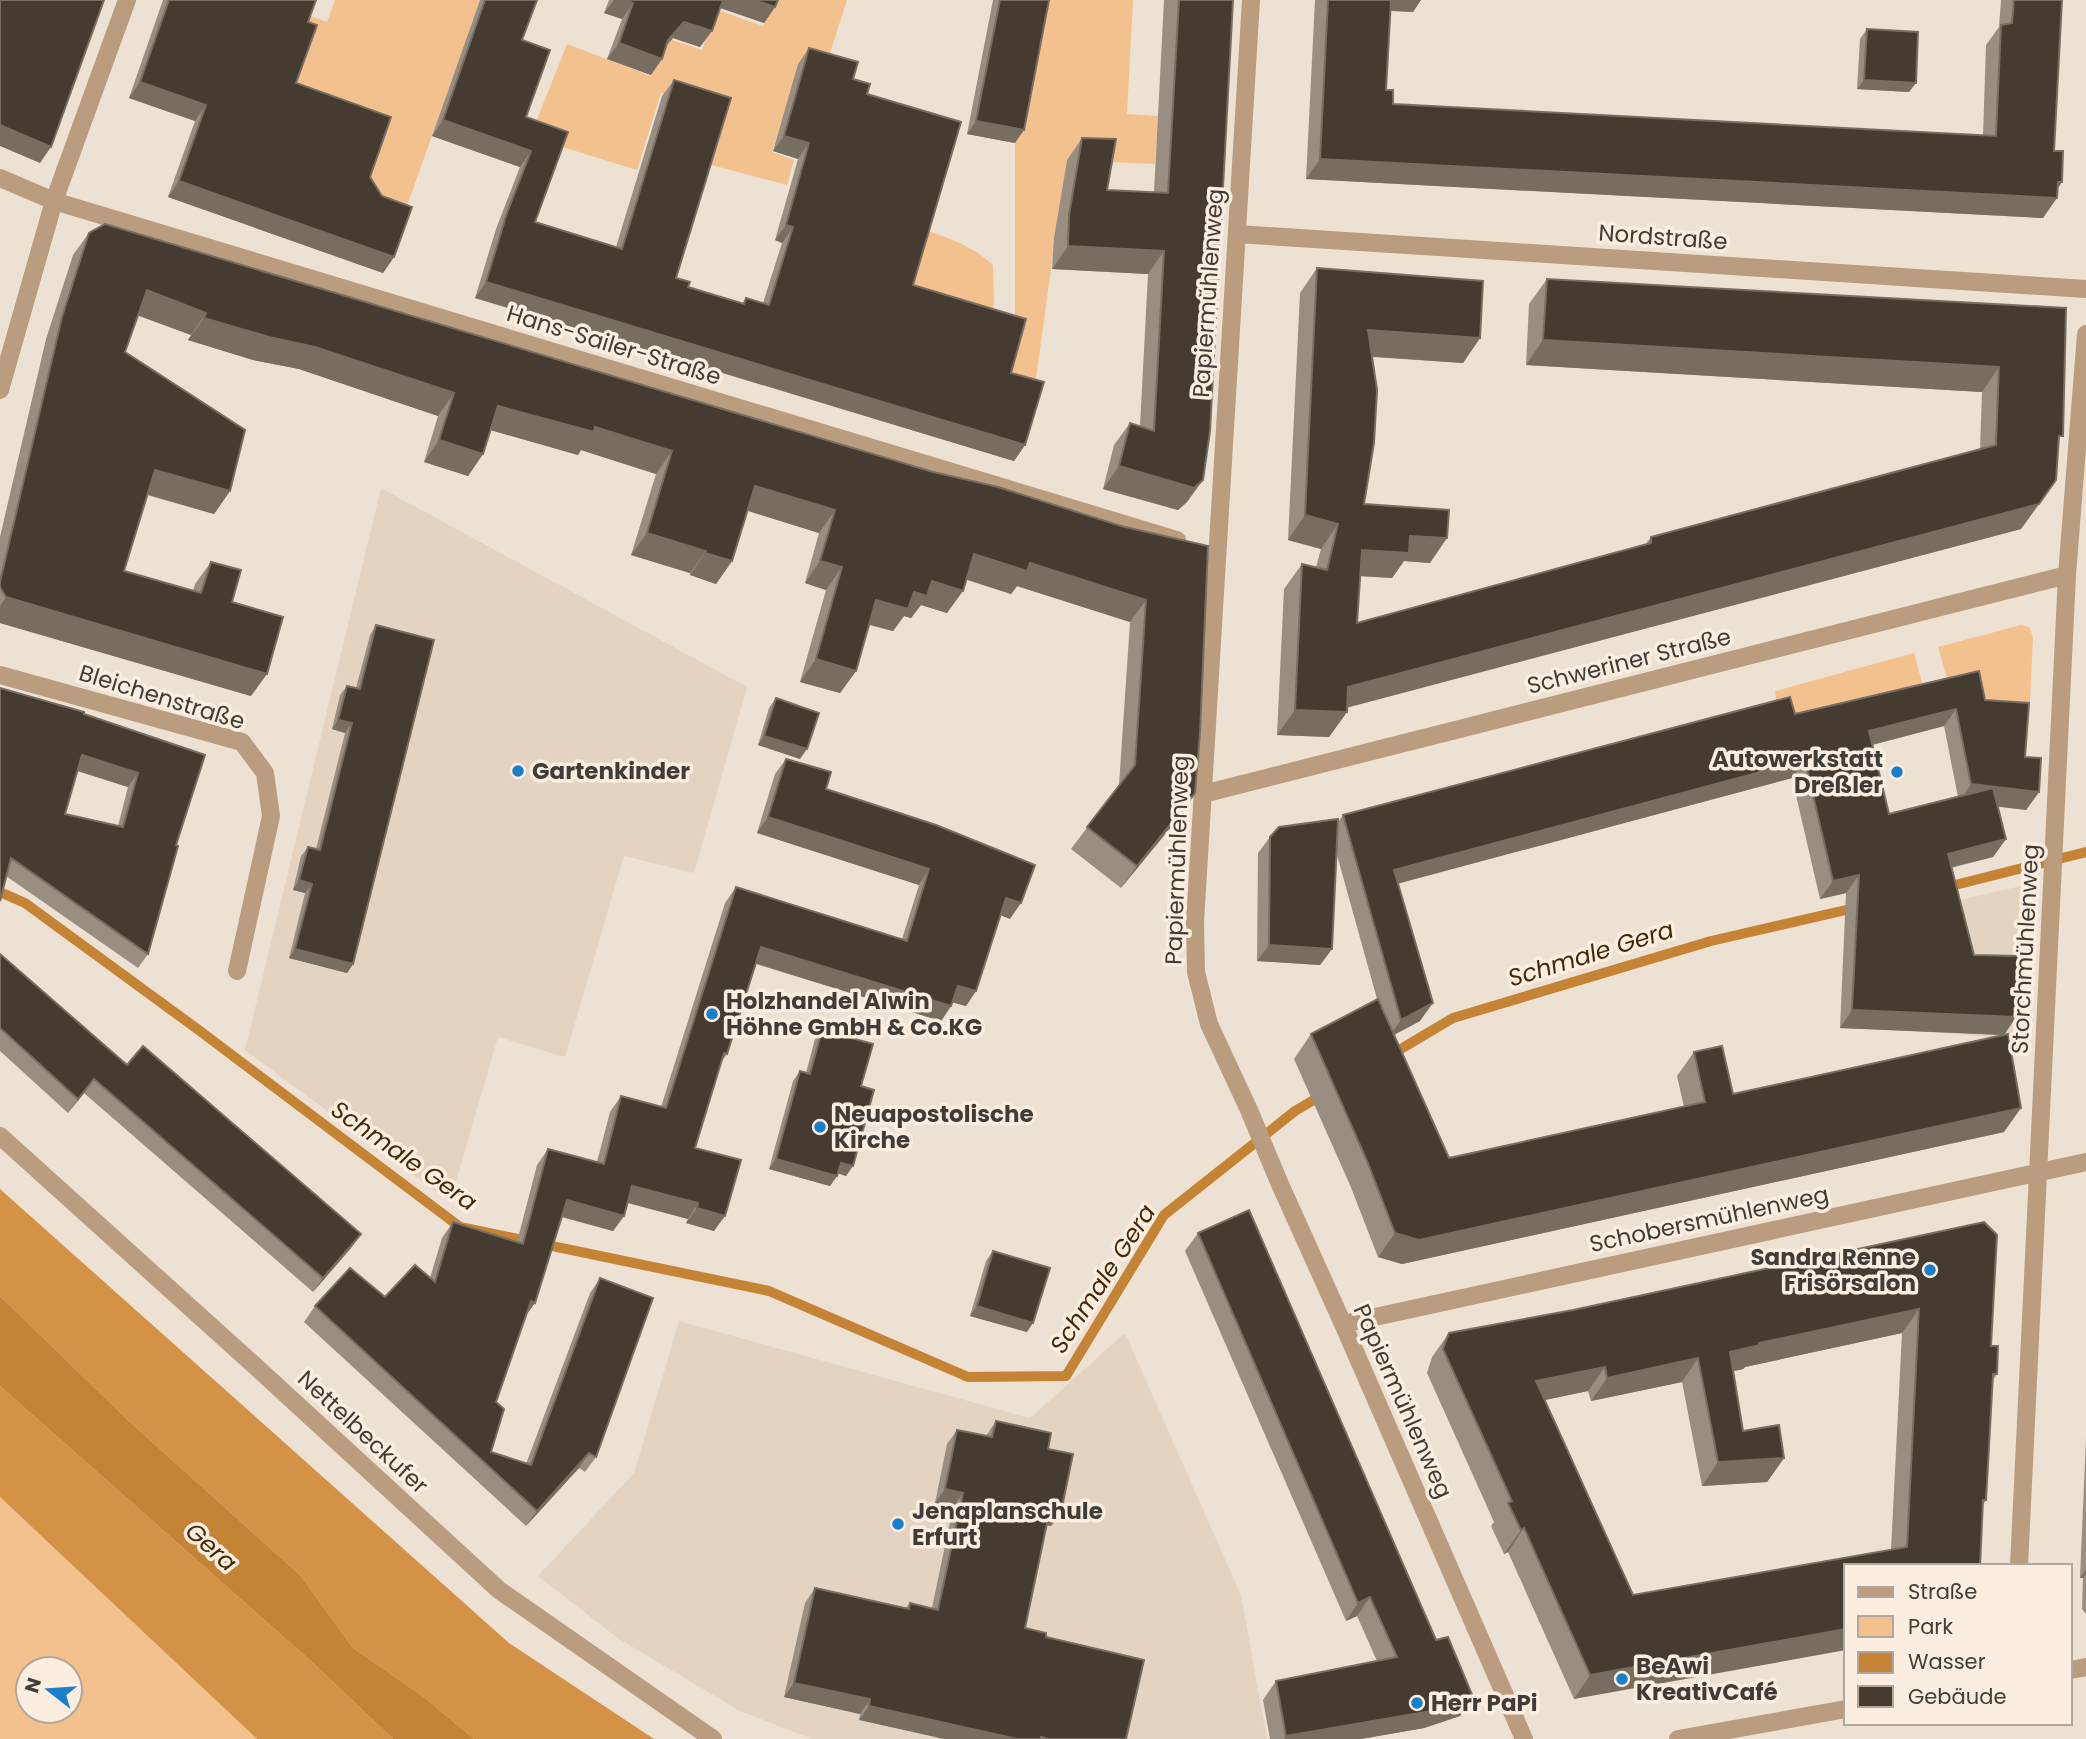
<svg xmlns="http://www.w3.org/2000/svg" width="2086" height="1739" font-family="Poppins,sans-serif">
	<rect width="100%" height="100%" fill="#ede1d4"/>
	<!-- built -->
	<path fill="#e5d3c1" d="M381,488L747,687L694,873L624,856L565,1057L498,1037L450,1202L245,1050Z
		M2021,886L2015,1039L1928,1032L1845,926Z
		M679,1321L1030,1418L1125,1333L1241,1595L1267,1739H812L740,1711L619,1639L538,1576L634,1473Z"/>
	<!-- green -->
	<path fill="#f3c18e" fill-rule="evenodd" d="M335,0H480L401,223L229,104L305,14L327,22Z
		M690,0L763,26L772,0H847L806,127L782,120L772,152L794,160L787,185L708,164L723,112L661,93L637,170L530,137L567,44L651,76L666,38L702,50L714,17Z
		M1042,0H1133L1127,114L1158,116L1155,164L1067,160C1054,239 1045,319 1033,398L999,389L1015,335V143Z
		M922,229C949,238 973,246 993,265L994,300L991,328L895,326Z
		M2021,625L2029,627L2033,637L2029,722L1984,719L1948,682L1938,647Z
		M1914,653L1926,697L1815,724L1778,715L1775,691Z
		M0,1497L257,1739H0ZM28,1669H70V1711H28Z"/>
	<!-- forest -->
	<path fill="#d49246" d="M0,1189L509,1643L654,1739H474L424,1697L353,1648L300,1575L131,1423L0,1296Z
		M0,1386L312,1662L393,1739H257L0,1497Z"/>
	<!-- water -->
	<path fill="#c48335" d="M0,1296L131,1423L300,1575L353,1648L424,1697L474,1739H393L312,1662L0,1386Z"/>
	<g fill="none" stroke-linecap="round" stroke-linejoin="round">
		<!-- stream -->
		<path stroke="#c48335" stroke-width="10" d="M1943,888L2086,852
			M0,892L25,903L200,1031L460,1227L769,1291L968,1377L1066,1376L1164,1215L1295,1111L1324,1094
			M1389,1056L1453,1018L1711,941L1859,907"/>
		<!-- street -->
		<path stroke="#ba9c7e" stroke-width="18" d="M1251,0L1195,922L1196,972L1209,1024L1249,1110L1279,1182L1343,1324L1524,1739
			M0,178L54,201L1177,540
			M1237,234L2086,289
			M0,390L54,201L127,0
			M0,675L242,742L265,773L271,816L237,971
			M1203,794L2067,575
			M0,1136L254,1365L499,1590L713,1739
			M1343,1324L2086,1162
			M2019,1566L2067,575L2086,334
			M2070,1670L2086,1667
			M1678,1739L1846,1709"/>
	</g>
	<!-- wall -->
	<path fill="#998e82" fill-rule="evenodd" d="M163,0H316L308,22L296,83L370,177L394,257L383,273L168,197L195,121L129,98Z
		M480,0H537L522,40L526,117L568,132L535,222L616,247L662,96L674,80L676,278L688,287L743,303L746,298L763,303L782,243L775,240L798,159L773,151L798,64L809,48L853,79L867,94L913,285L1011,373L1025,445L1014,461L475,298L496,229L520,167L432,136Z
		M609,0H778L775,7L764,23L720,8L700,47L673,38L667,45L651,75L607,59L622,19L604,13Z
		M993,0H1049L1015,143L967,134Z
		M1164,0H1233L1187,502L1178,510L1103,489L1114,445L1130,423L1140,426L1148,274L1052,269L1054,238L1067,160L1082,138L1107,190L1154,192Z
		M1315,0H1421L1413,12L1390,11L1386,90L1393,104L1983,136L1986,45L1999,27L2001,0H2062L2054,151L2062,182L2058,188L2043,218L1306,179Z
		M1867,29L1909,92L1857,89L1860,39Z
		M89,233L1121,526L1208,546L1195,793L1180,816L1121,888L1071,849L1119,785L1130,622L1017,586L1011,594L967,579L947,613L921,605L911,618L904,616L893,631L869,625L856,671L840,693L800,682L826,590L805,583L819,533L748,511L732,561L716,584L690,575V573L631,555L656,474L581,450L578,455L491,430L483,454L468,476L424,462L438,416L299,369L253,360L188,340L191,335L138,315L125,352L230,491L214,514L147,495L124,571L193,591L195,584L211,562L232,602L251,696L0,623V537L46,339L73,255Z
		M1317,268L1480,338L1463,363L1372,357L1364,504L1430,563L1404,561L1392,578L1360,576L1357,623L1645,545L1651,537L1980,450L1982,392L1526,365L1529,304L1547,279L2066,308L2056,480L2021,529L1347,707V712L1329,737L1277,735L1284,589L1302,564L1316,567L1321,549L1288,540L1300,293Z
		M376,625L353,964L347,973L289,958L305,893L293,890L301,856L308,847L316,849L345,733L332,729L340,695L347,686L356,688L370,635Z
		M0,688L84,714L205,755L176,845L148,954L138,968L6,876ZM77,771L128,787L118,826L65,814Z
		M776,698L800,759L758,745L769,708Z
		M1985,700L2025,757L2039,792L2026,810L1998,806L2006,839L1993,857L1951,868L1974,955L2016,1017L2004,1035V1132L1402,1264L1378,1257L1350,1185L1294,1059L1311,1034L1377,999L1337,855L1332,949L1320,965L1257,961L1258,853L1270,837L1338,822L1343,815L1795,714ZM1944,726L1958,797L1889,814L1872,745ZM1792,778L1820,899L1846,893L1840,1028L2004,1035L1733,1094L1694,1052L1677,1076L1684,1107L1449,1158L1394,1035L1420,1021L1398,883Z
		M786,759L826,789L1010,919L1000,915L976,991L966,1006L952,1002L951,1006L941,1021L756,964L727,1054L720,1064L695,1148L714,1231L686,1223L688,1219L628,1203L624,1216L613,1231L561,1217L535,1303L526,1315L496,1402L491,1452L526,1464L590,1293L600,1278L596,1457L585,1472L579,1468L526,1526L304,1322L315,1306L385,1297L430,1278L442,1238L453,1222L517,1242L537,1165L548,1149L597,1162L610,1112L621,1096L661,1107L725,903L736,887L902,939L919,885L757,833L775,774Z
		M0,954L127,1065L351,1248L313,1292L84,1093L68,1113L0,1051Z
		M822,1030L861,1086L846,1176L838,1173L830,1186L769,1169L793,1081L800,1071L806,1073L815,1039Z
		M1984,1222L1991,1346L1997,1374L1993,1380L1986,1500L1983,1505L1980,1566L1574,1699L1508,1552L1504,1554L1491,1526L1494,1522L1427,1373L1432,1357L1449,1333L1573,1310ZM1902,1333L1891,1550L1633,1595L1545,1400L1588,1391L1591,1401L1682,1382L1702,1486L1767,1482L1784,1458L1743,1431L1733,1371L1743,1369L1745,1367Z
		M1198,1233L1436,1640L1473,1697L1460,1716L1424,1728L1361,1739H1270L1263,1700L1276,1681L1377,1661L1357,1616L1346,1621L1185,1251Z
		M993,1251L1027,1332L970,1316L986,1261Z
		M996,1421L1048,1449L1061,1512L1051,1526L1046,1525L859,1720L860,1714L784,1697L805,1603L815,1588L906,1608L910,1603L932,1608L953,1507L935,1503L947,1444L957,1430L986,1436Z
		M2086,1438V1614L2082,1609L2083,1578H2080Z"/>
	<!-- shaded-wall -->
	<path fill="#776d61" d="M614,0H623L633,3L622,19L604,13Z
		M719,0H754L775,7L764,23L715,6Z
		M1384,0H1421L1413,12L1377,10Z
		M684,22L712,31L700,47L673,38L657,56Z
		M619,43L662,59L651,75L607,59Z
		M1864,80L1916,83L1909,92L1857,89Z
		M140,82L206,105L195,121L129,98Z
		M443,120L531,151L520,167L432,136Z
		M976,121L1024,130L1015,143L967,134Z
		M0,125L51,147L40,163L0,146Z
		M784,136L809,143L798,159L773,151Z
		M1320,159L2058,182H2062L2051,198H2057L2043,218L1306,179Z
		M179,181L394,257L383,273L168,197Z
		M786,225L793,227L782,243L775,240Z
		M1068,246L1164,251L1148,274L1052,269Z
		M486,282L1025,445L1014,461L475,298Z
		M147,290L206,313L191,335L131,313Z
		M204,318L315,347L454,393L438,416L299,369L253,360L188,340Z
		M1368,330L1480,338L1463,363L1351,355Z
		M1543,340L1999,367L1982,392L1526,365Z
		M498,406L595,427L672,451L656,474L581,450L578,455L483,428Z
		M439,440L483,454L468,476L424,462Z
		M1119,466L1203,480L1187,502L1178,510L1103,489Z
		M155,470L230,491L214,514L139,492Z
		M755,486L835,510L819,533L739,508Z
		M2039,504L2021,529L1331,712H1347L1329,737L1277,735L1295,710L1348,687Z
		M1305,515L1338,524L1321,549L1288,540Z
		M647,533L706,551L690,573L631,555Z
		M1410,536L1447,538L1430,563L1404,561L1392,578L1344,575L1362,550Z
		M705,553L732,561L716,584L690,575Z
		M974,554L1030,563L1146,600L1130,622L1017,586L1011,594L958,577Z
		M820,561L842,567L826,590L805,583Z
		M932,581L963,591L947,613L921,605L911,618L904,616L893,631L861,622L876,600L914,592Z
		M6,597L267,674L251,696L0,623V606Z
		M816,659L856,671L840,693L800,682Z
		M1956,709L1944,726L1856,749L1869,731Z
		M338,720L352,723L345,733L332,729Z
		M764,736L807,749L800,759L758,745Z
		M82,755L138,773L128,787L72,769Z
		M1805,760L1792,778L1382,888L1394,870Z
		M1971,784L2039,792L2026,810L1959,802Z
		M1195,793L1180,816L1121,888L1137,866Z
		M768,817L929,869L919,885L757,833Z
		M2006,839L1993,857L1935,871L1948,854Z
		M1859,875L1846,893L1820,899L1833,881Z
		M299,880L312,884L305,893L293,890Z
		M1006,898L1021,903L1010,919L995,913Z
		M1269,945L1332,949L1320,965L1257,961Z
		M761,947L951,1006L941,1021L751,962Z
		M295,949L353,964L347,973L289,958Z
		M958,986L976,991L966,1006L947,1001Z
		M1433,1003L1420,1021L1388,1038L1401,1020Z
		M1852,1010L2016,1017L2004,1035L1840,1028Z
		M94,1079L84,1093L68,1113L78,1099Z
		M2021,1108L2004,1132L1402,1264L1378,1257L1395,1233Z
		M776,1159L837,1176L830,1186L769,1169Z
		M841,1163L853,1166L846,1176L834,1172Z
		M632,1186L698,1203L688,1219L621,1201Z
		M567,1200L624,1216L613,1231L556,1215Z
		M697,1208L725,1216L714,1231L686,1223Z
		M361,1234L351,1248L313,1292L323,1278Z
		M531,1301L535,1303L524,1318Z
		M977,1306L1033,1323L1027,1332L970,1316Z
		M1919,1309L1902,1333L1745,1367L1743,1369L1713,1376L1730,1352L1759,1343Z
		M1698,1358L1682,1382L1591,1401L1607,1378Z
		M1605,1367L1588,1391L1520,1405L1536,1381Z
		M589,1453L579,1468L526,1526L537,1511Z
		M1784,1458L1767,1482L1702,1486L1718,1462Z
		M945,1489L963,1493L953,1507L935,1503Z
		M1050,1509L1061,1512L1051,1526L1040,1524Z
		M1524,1528L1508,1552L1504,1554L1521,1530Z
		M2086,1570V1574L2083,1578H2080Z
		M1370,1597L1357,1616L1346,1621L1358,1603Z
		M1846,1629V1650L1574,1699L1590,1675Z
		M794,1683L870,1699L860,1714L784,1697Z
		M1473,1697L1460,1716L1424,1728L1361,1739H1284L1286,1736Z
		M869,1706L1017,1739H944L859,1720Z"/>
	<!-- building -->
	<path fill="#453b30" stroke="#776d61" stroke-width="2" fill-rule="evenodd" d="M0,0H104L51,147L0,125Z
		M169,0H316L308,22L317,25L296,83L391,117L370,177L382,196L412,207L394,257L179,181L206,105L140,82Z
		M485,0H537L522,40L550,50L526,117L568,132L535,222L622,249L674,80L731,98L676,278L690,282L688,287L744,304L746,298L769,305L793,227L786,225L809,143L784,136L809,48L858,62L853,79L870,84L867,94L961,122L913,285L1026,319L1011,373L1044,382L1025,445L486,282L507,213L531,151L443,120Z
		M623,0H723L712,31L684,22L668,40L662,59L619,43L633,3Z
		M754,0H778L775,7Z
		M1000,0H1049L1024,130L976,121Z
		M1179,0H1233L1210,431L1203,480L1194,488L1119,466L1130,423L1154,431L1164,251L1068,246L1069,215L1082,138L1116,139L1107,190L1168,193Z
		M1328,0H1391L1386,90H1393V104L1996,136L2001,25L2012,23L2014,0H2062L2054,151H2063L2062,182H2058L2057,198L1320,159Z
		M1867,29L1918,32L1916,83L1864,80Z
		M105,224L933,472L998,487L1121,526L1208,546L1200,733L1195,793L1137,866L1087,827L1135,765L1146,600L1030,563L1027,571L974,554L963,591L932,581L927,596L914,592L908,609L876,600L856,671L816,659L842,567L820,561L835,510L755,486L732,561L705,553L706,551L647,533L672,451L595,427L594,432L498,406L483,454L439,440L454,393L315,347L269,337L204,318L206,313L147,290L125,352L245,430L230,491L155,470L124,571L201,593L211,562L241,570L232,602L283,617L267,674L6,597L0,587V582L62,317L89,233Z
		M1317,268L1483,281L1480,338L1368,330L1377,390L1374,443L1364,504L1449,510L1447,538L1410,536L1409,553L1362,550L1357,623L1651,543V537L1996,445L1999,367L1543,340L1547,279L2066,308L2063,436H2059L2056,480L2039,504L1348,687L1347,712L1295,710L1302,564L1327,570L1338,524L1305,515Z
		M376,625L434,640L353,964L295,949L312,884L299,880L308,847L320,850L352,723L338,720L347,686L360,689Z
		M1979,671L1985,700L2029,703L2025,757L2041,758L2039,792L1971,784L1956,709L1869,731L1889,814L1993,788L2006,839L1948,854L1974,955L2019,956L2016,1017L1852,1010L1859,875L1833,881L1805,760L1394,870L1433,1003L1401,1020L1343,815L1790,697L1795,714Z
		M0,688L84,712V714L205,755L176,845L178,846L148,954L11,858L0,901ZM82,755L138,773L123,827L65,814Z
		M776,698L819,713L807,749L764,736Z
		M786,759L831,772L826,789L936,825L1035,865L1021,903L1006,898L976,991L958,986L951,1006L761,947L727,1054L724,1053L695,1148L741,1160L725,1216L697,1208L698,1203L632,1186L624,1216L567,1200L535,1303L531,1301L496,1402L504,1409L491,1452L531,1465L600,1278L653,1298L596,1457L589,1453L537,1511L315,1306L350,1268L385,1297L415,1265L435,1282L453,1222L523,1244L548,1149L604,1164L621,1096L666,1108L736,887L907,941L929,869L768,817Z
		M1338,819L1332,949L1269,945L1270,837L1279,827Z
		M0,954L127,1065L143,1046L361,1234L323,1278L94,1079L78,1099L0,1028Z
		M1378,999L1449,1158L1705,1102L1694,1052L1722,1046L1733,1094L2008,1034L2021,1108L1419,1240L1395,1233L1367,1161L1311,1034Z
		M822,1030L873,1044L861,1086L874,1090L853,1166L841,1163L837,1176L776,1159L800,1071L810,1074Z
		M1249,1210L1436,1640L1448,1637L1473,1697L1437,1710L1286,1736L1276,1681L1397,1657L1370,1597L1358,1603L1198,1233Z
		M1984,1222L1997,1235L1991,1346H1998L1997,1374H1993L1986,1500H1983L1980,1566H1846V1629L1590,1675L1524,1528L1521,1530L1508,1503L1512,1501L1443,1349L1449,1333L1573,1310ZM1919,1309L1907,1547L1633,1595L1536,1381L1605,1367L1607,1378L1698,1358L1718,1462L1784,1458L1779,1425L1743,1431L1730,1352L1760,1345L1759,1343Z
		M993,1251L1050,1268L1033,1323L977,1306Z
		M996,1421L1051,1433L1048,1449L1073,1454L1061,1512L1050,1509L1025,1628L1046,1633V1637L1144,1660L1126,1739H1049L1041,1737L1040,1739H1017L869,1706L870,1699L794,1683L815,1588L909,1609L910,1603L938,1610L963,1493L945,1489L957,1430L992,1437Z"/>
	<!-- markers -->
	<g fill="#1a7fca" stroke="#fbeee1" stroke-width="2.5">
		<circle cx="518" cy="771" r="7"/>
		<circle cx="1897" cy="772" r="7"/>
		<circle cx="712" cy="1014" r="7"/>
		<circle cx="820" cy="1127" r="7"/>
		<circle cx="1930" cy="1270" r="7"/>
		<circle cx="898" cy="1524" r="7"/>
		<circle cx="1622" cy="1679" r="7"/>
		<circle cx="1417" cy="1703" r="7"/>
	</g>
	<g text-anchor="middle" stroke-width="7" stroke-linejoin="round" paint-order="stroke">
		<!-- street labels -->
		<g font-size="23" fill="#413c36" stroke="#fbeee1">
			<text transform="translate(1663 237) rotate(4)" y="8">Nordstraße</text>
			<text transform="translate(1208 293) rotate(-86)" y="8">Papiermühlenweg</text>
			<text transform="translate(614 345) rotate(17)" y="8">Hans-Sailer-Straße</text>
			<text transform="translate(1629 661) rotate(-14)" y="8">Schweriner Straße</text>
			<text transform="translate(162 697) rotate(17)" y="8">Bleichenstraße</text>
			<text transform="translate(1177 860) rotate(-88)" y="8">Papiermühlenweg</text>
			<text transform="translate(2025 949) rotate(-87)" y="8">Storchmühlenweg</text>
			<text transform="translate(1709 1219) rotate(-12)" y="8">Schobersmühlenweg</text>
			<text transform="translate(1403 1401) rotate(66)" y="8">Papiermühlenweg</text>
			<text transform="translate(363 1432) rotate(43)" y="8">Nettelbeckufer</text>
		</g>
		<!-- poi labels -->
		<g font-size="23" font-weight="bold" fill="#413c36" stroke="#fbeee1" text-anchor="start">
			<text x="1883" y="767" text-anchor="end">Autowerkstatt<tspan x="1883" dy="26">Dreßler</tspan></text>
			<text x="532" y="779">Gartenkinder</text>
			<text x="726" y="1009">Holzhandel Alwin<tspan x="726" dy="26">Höhne GmbH &amp; Co.KG</tspan></text>
			<text x="834" y="1122">Neuapostolische<tspan x="834" dy="26">Kirche</tspan></text>
			<text x="1916" y="1265" text-anchor="end">Sandra Renne<tspan x="1916" dy="26">Frisörsalon</tspan></text>
			<text x="912" y="1519">Jenaplanschule<tspan x="912" dy="26">Erfurt</tspan></text>
			<text x="1636" y="1674">BeAwi<tspan x="1636" dy="26">KreativCafé</tspan></text>
			<text x="1431" y="1711">Herr PaPi</text>
		</g>
		<!-- water labels -->
		<g font-size="24" font-style="italic" fill="#442907" stroke="#fbeee1">
			<text transform="translate(1591 954) rotate(-17)" y="8">Schmale Gera</text>
			<text transform="translate(404 1156) rotate(35)" y="8">Schmale Gera</text>
			<text transform="translate(1103 1279) rotate(-57)" y="8">Schmale Gera</text>
			<text transform="translate(211 1547) rotate(42)" y="8">Gera</text>
		</g>
	</g>
	<!-- legend -->
	<rect x="1844" y="1564" width="228" height="161" fill="#fbeee1" stroke="#b1a79d" stroke-width="2"/>
	<rect x="1858" y="1587" width="35" height="10" fill="#ba9c7e" stroke="#b1a79d" stroke-width="2"/>
	<text x="1908" y="1599" font-size="21" fill="#413c36">Straße</text>
	<rect x="1858" y="1616" width="35" height="21" fill="#f3c18e" stroke="#b1a79d" stroke-width="2"/>
	<text x="1908" y="1634" font-size="21" fill="#413c36">Park</text>
	<rect x="1858" y="1652" width="35" height="21" fill="#c48335" stroke="#b1a79d" stroke-width="2"/>
	<text x="1908" y="1669" font-size="21" fill="#413c36">Wasser</text>
	<rect x="1858" y="1686" width="35" height="21" fill="#453b30" stroke="#b1a79d" stroke-width="2"/>
	<text x="1908" y="1704" font-size="21" fill="#413c36">Gebäude</text>
	<!-- north arrow -->
	<g transform="translate(49 1690) rotate(287)"><circle r="33" fill="#fbeee1" stroke="#b1a79d" stroke-width="2"/>
	<path d="M0-5L12 26L0 18L-12 26Z" fill="#1a7fca"/>
	<text y="-10" font-size="19" font-weight="bold" text-anchor="middle" fill="#413c36">N</text>
	</g>
</svg>
